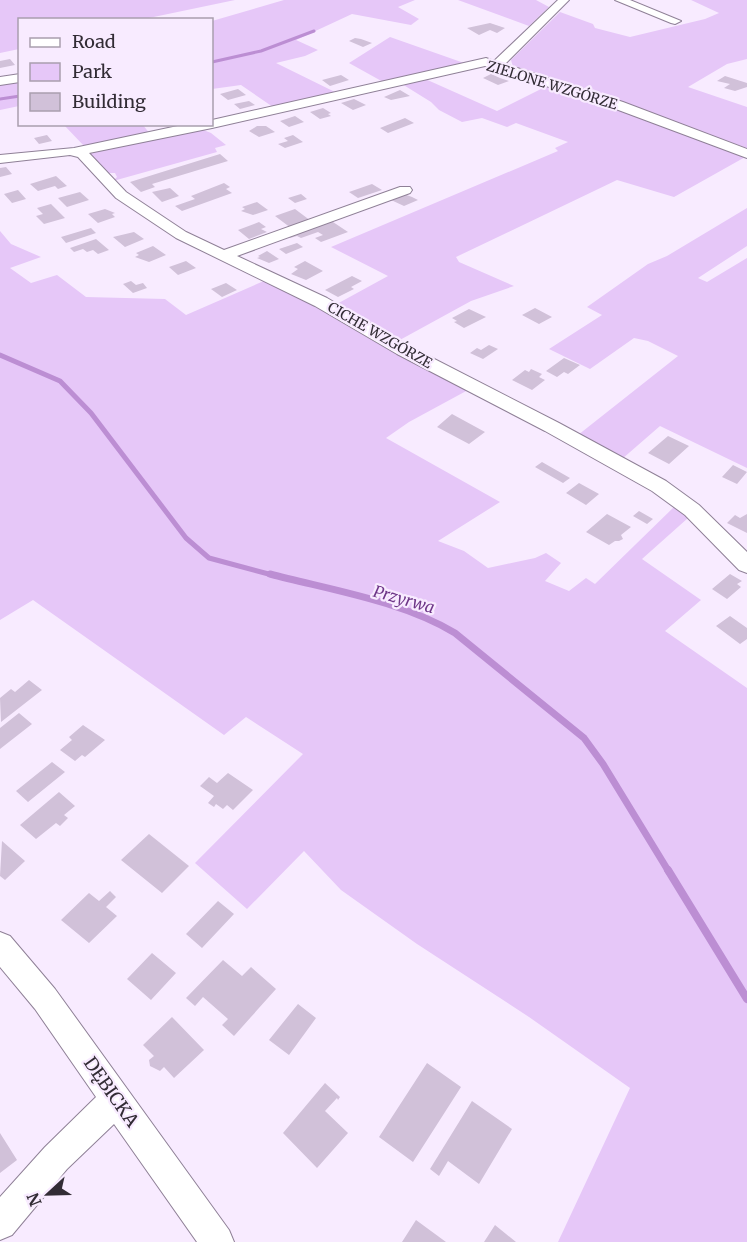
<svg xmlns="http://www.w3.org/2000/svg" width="747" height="1242" font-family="Merriweather,serif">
	<rect width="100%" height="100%" fill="#f8ebff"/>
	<!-- green -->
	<path fill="#e6c7f8" d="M0,0H235L144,19L20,20L19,49L0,53Z
		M284,0H415L398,7L419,19L411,25L352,14L296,40L318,50L305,56L276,63L337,93L273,107L241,85L212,89V21Z
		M458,0H536L549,7L529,26Z
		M691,0H747V59L727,64L688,87L747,107V148L513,67L511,60L560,12L593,24L595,28L630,37L705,19L719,13Z
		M390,37L464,63L385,83L349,63Z
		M423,78L497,111L549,85L747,156L674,197L617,180L456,257L459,262L514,286L471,301L398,341L335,305L388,276L331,247L558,151L555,148L568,142L516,123L507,127L482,118L462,122L439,110L431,102L402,84Z
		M19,79V106L0,110V82Z
		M64,125H143L150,134L84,146Z
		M201,129L211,133L226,145L215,148L217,152L113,181L117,177L115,173H106L88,153Z
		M747,208V246L698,278L707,282L747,258V468L660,426L622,459L578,435L678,356L648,341L634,338L590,369L549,349L602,315L587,307L648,264L667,256Z
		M0,231L11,244L41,257L10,268L31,283L57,275L86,297L165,299L186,315L266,280L468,390L409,422L386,438L500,502L438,541L464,551L488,568L535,558L546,553L561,563L545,581L569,591L586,578L595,584L675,506L688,518L642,559L701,600L665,631L747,688V1242H558L630,1088L529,1017L417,944L341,890L304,851L247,909L195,863L303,754L246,717L224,735L33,600L0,620Z"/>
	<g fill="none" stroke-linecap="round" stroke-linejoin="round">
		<!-- stream-far3 -->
		<path stroke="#bc8ed3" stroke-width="3" d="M212,62L261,51L314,31
			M0,99L20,96"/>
		<!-- stream-far2 -->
		<path stroke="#bc8ed3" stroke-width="5" d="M0,355L60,381L91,413L186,538L209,558L276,576"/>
		<!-- stream-far1 -->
		<path stroke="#bc8ed3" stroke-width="7" d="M270,574C331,590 402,601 455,633L584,738L603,764L669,872"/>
		<!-- stream -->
		<path stroke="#bc8ed3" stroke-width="8" d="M668,870L747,999"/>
	</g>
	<!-- building -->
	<path fill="#d1c1d9" d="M490,23L505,28L497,33L490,30L479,35L467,28Z
		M355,38L361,39L372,43L363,47L349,41Z
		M10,59L15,65L0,68V61Z
		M491,74L500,78L509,81L498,85L483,78Z
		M341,75L349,80L330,86L322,80Z
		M725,76L747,83V87L735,91L724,88L730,84L717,81Z
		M238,89L246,95L228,100L220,94Z
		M400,90L410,96L391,100L384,97Z
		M354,99L366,105L353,110L341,103Z
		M249,101L255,105L240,109L234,104Z
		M323,108L331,113L328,114L331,116L320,119L310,112Z
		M295,116L304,122L289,127L280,121Z
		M405,118L414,123L388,133L380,128Z
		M257,126H266L275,132L259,137L249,131Z
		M47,135L52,141L39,144L34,138Z
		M293,135L303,142L285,148L278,144L288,141L284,138Z
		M220,154L228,161L152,184L155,187L141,192L130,182Z
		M6,167L12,174L0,177V168Z
		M56,176L67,186L58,189L55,186L38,191L30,184Z
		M224,183L230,187L226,189L232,193L182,211L175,206L195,199L191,196Z
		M372,184L382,190L358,198L349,192Z
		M170,188L179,196L162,202L152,192Z
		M18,190L26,199L12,203L4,194Z
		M80,192L89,200L67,207L58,198Z
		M301,194L307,199L295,203L288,198Z
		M404,194L412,197L418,200L404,206L391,200Z
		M257,202L268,210L253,215L241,211L245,209L242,207Z
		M51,204L65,218L44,224L36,216L43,214L37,208Z
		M105,209L115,213L112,214L115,217L98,223L88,214Z
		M295,209L311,221L291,228L275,216Z
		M330,220L348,232L321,242L315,238L323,235L318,232L301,238L297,236L290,238L287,236Z
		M259,222L266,227L261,229L267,232L249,239L238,230Z
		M91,228L96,233L66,243L61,237Z
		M134,232L144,239L125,247L113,237Z
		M96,239L109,250L98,254L93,250L87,252L83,249L74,252L70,248Z
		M297,243L303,247L286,254L279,249Z
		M153,246L166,255L149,262L135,257L139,255L136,253Z
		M267,251L279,259L269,263L257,258L260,257L258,256Z
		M186,261L196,268L178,275L169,267Z
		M305,261L323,271L306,280L291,274L298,269L294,267Z
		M352,276L362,281L351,287L354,289L338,297L325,290Z
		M131,281L136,285L143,283L147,288L133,293L123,284Z
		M226,283L237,290L222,297L211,289Z
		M535,308L552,317L539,324L522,315Z
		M469,309L486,317L464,328L454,322L457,321L452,318Z
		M489,345L498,349L483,359L470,353L477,348L481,350Z
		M564,358L580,365L568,374L564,372L557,377L546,371Z
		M531,369L542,374L539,377L545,380L532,390L512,380L525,370L529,372Z
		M452,414L485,432L469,444L437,427Z
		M668,436L689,446L669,464L648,453Z
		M542,462L570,478L563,483L535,467Z
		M733,465L747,472L737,484L722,477Z
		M579,483L599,494L586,505L566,493Z
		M639,511L653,519L647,524L633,516Z
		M607,514L631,527L621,535L623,539L619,541H615L609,545L586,532Z
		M747,514V533L727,523L735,515L740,518Z
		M730,574L742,581L737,584L741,587L727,599L712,589Z
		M730,616L747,628V639L740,644L716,626Z
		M29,680L42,690L1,722L0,698L11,689L15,692Z
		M19,713L32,724L0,749V728Z
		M83,725L105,740L85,757L82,755L75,761L60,750L72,740L69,737Z
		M52,762L65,772L28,802L16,791Z
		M228,773L253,790L233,810L227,805L223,809L216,804L214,807L208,803L214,796L200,786L209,777L217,783Z
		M59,792L75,806L64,815L68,818L60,826L56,823L36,839L20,825Z
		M149,834L189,866L162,893L121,860Z
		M2,841L25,861L5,880L0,876Z
		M110,891L116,897L106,907L117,916L89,943L61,920L89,893L99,901Z
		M218,901L234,914L202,948L186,934Z
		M152,953L176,973L151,1000L127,979Z
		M223,960L242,976L251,967L276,989L234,1036L222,1025L228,1019L203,997L195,1006L186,998Z
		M298,1004L316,1018L289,1055L269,1040Z
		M172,1017L204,1050L174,1078L164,1067L160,1071L150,1066L149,1060L154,1056L143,1045Z
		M427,1063L461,1087L413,1162L379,1137Z
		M325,1083L340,1097L338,1100L337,1098L325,1111L348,1133L317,1168L283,1133Z
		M472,1101L512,1129L479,1184L448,1161L439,1176L430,1169Z
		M0,1133L17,1160L0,1173Z
		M416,1220L446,1242H402Z
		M495,1225L516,1242H484Z"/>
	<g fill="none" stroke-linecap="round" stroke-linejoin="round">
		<defs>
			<path id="minor" d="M558,0H569L505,64L623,102L747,149V158L613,108L485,66L212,128L89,153L126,192L186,232L224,250L400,187H410L412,190L410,193L237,256L327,298L409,346L559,423L666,481L699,505L747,552V573L739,570L685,515L652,491L545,431L397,354L315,306L176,238L116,198L78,157L70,155L0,163V155L74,148L187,124H212V120L486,58L494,61Z
				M615,0H630L681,21L675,24L671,23Z
				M20,74V82L0,85V77Z
				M0,932L10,936L55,989L229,1230L234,1242H197L114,1124L67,1169L12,1235L0,1240V1197L45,1147L96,1097L35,1009L0,967Z"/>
		</defs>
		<!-- minor casing -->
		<use href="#minor" stroke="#8f8097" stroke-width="2"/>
		<!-- minor -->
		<use href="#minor" fill="#fff" fill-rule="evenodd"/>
	</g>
	<g text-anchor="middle" stroke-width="4.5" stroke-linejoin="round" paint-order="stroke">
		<!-- far-street labels -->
		<g font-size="14" fill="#322c35" stroke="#f8ebff">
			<text transform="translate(552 85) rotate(17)" y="5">ZIELONE WZGÓRZE</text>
			<text transform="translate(380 335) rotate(30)" y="5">CICHE WZGÓRZE</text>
		</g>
		<!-- water labels -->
		<g font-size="16" font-style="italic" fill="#6e3688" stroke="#f8ebff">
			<text transform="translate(404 599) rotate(16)" y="6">Przyrwa</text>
		</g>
		<!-- near-street labels -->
		<g font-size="18" fill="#322c35" stroke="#f8ebff">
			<text transform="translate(111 1092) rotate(55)" y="6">DĘBICKA</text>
		</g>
	</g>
	<!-- legend -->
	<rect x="18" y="18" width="195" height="108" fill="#f8ebff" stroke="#a99fae" stroke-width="1.5"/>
	<rect x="30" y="38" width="30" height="9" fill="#ffffff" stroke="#a99fae" stroke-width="1.5"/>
	<text x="72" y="48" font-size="18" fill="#322c35">Road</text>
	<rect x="30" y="63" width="30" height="18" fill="#e6c7f8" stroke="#a99fae" stroke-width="1.5"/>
	<text x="72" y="78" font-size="18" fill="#322c35">Park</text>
	<rect x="30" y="93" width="30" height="18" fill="#d1c1d9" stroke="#a99fae" stroke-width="1.5"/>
	<text x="72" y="108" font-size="18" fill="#322c35">Building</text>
	<!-- north arrow -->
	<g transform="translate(48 1194) rotate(248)" stroke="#f8ebff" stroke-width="4.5" paint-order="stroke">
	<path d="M0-4.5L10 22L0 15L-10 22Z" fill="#322c35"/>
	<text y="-9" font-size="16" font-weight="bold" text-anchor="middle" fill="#322c35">N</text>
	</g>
</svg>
